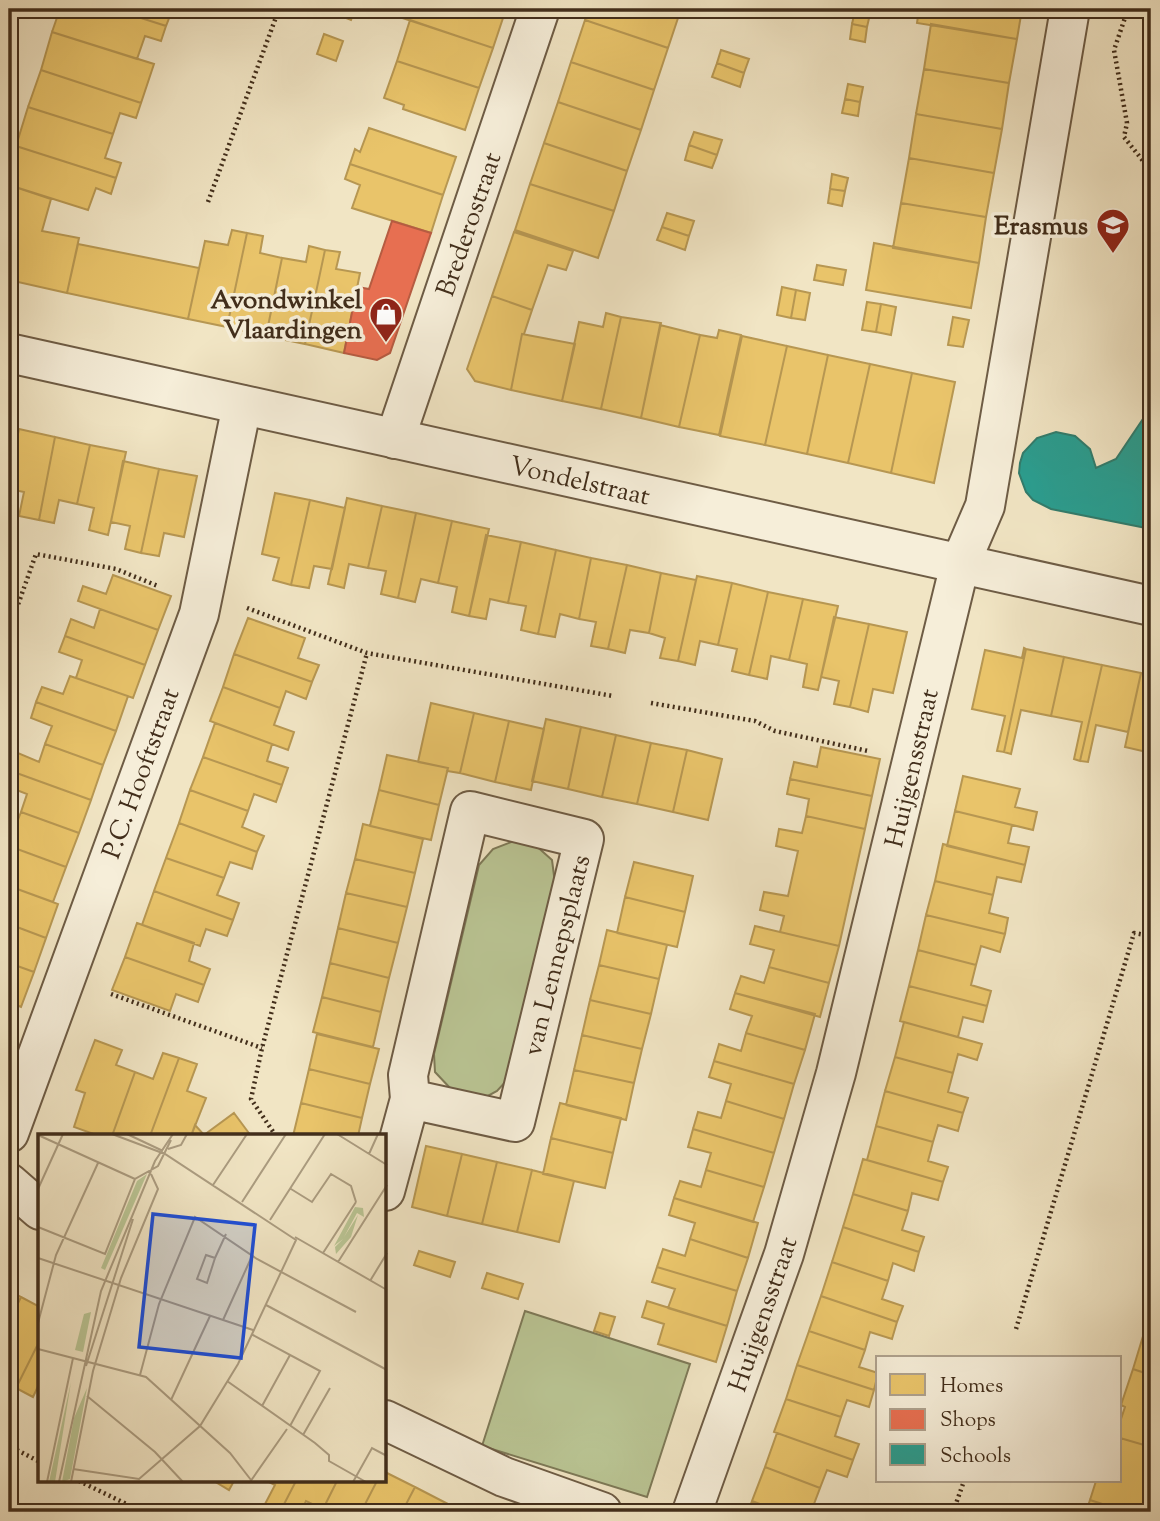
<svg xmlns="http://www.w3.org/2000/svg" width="1160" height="1521" font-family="'Sorts Mill Goudy',serif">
	<rect width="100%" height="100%" fill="#f1e5c4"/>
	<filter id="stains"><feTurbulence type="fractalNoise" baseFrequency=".00286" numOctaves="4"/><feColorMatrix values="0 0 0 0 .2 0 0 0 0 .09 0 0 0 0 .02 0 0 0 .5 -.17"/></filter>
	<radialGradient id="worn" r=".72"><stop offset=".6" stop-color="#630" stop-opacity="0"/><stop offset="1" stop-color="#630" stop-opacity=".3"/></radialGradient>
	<!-- green -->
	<path fill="#bac594" stroke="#7e7a58" stroke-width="2" d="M514,841L533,843L552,860L556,891L509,1078L497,1091L486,1097L451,1089L435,1072L434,1054L479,865L493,849Z
		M525,1311L690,1364L647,1497L482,1446Z"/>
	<!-- homes -->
	<path fill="#e9c46a" stroke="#b79752" stroke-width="2" d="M60,9H113L166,26L161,41L145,36L137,59L52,32Z
		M113,9H159L171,13L166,26Z
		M334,9H355L351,20L333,13Z
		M399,9H506L493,48L396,16Z
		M589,9H681L668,48L585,20Z
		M919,9H1022L1017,39L917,23Z
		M855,11L870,14L867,27L852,24Z
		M410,20L493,48L479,88L397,61Z
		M585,20L668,48L654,90L571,62Z
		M852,24L867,27L865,42L850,39Z
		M931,24L1017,39L1009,83L924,69Z
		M52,32L154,64L141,103L41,70Z
		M324,34L343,41L336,61L317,54Z
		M721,50L749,59L744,73L717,63Z
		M397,61L479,88L465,130L403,109L404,105L384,98Z
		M571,62L654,90L641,130L558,102Z
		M717,63L744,73L740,87L712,77Z
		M924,69L1009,83L1002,129L916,114Z
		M41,70L141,103L136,118L120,113L113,134L28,107Z
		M848,84L863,87L860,102L845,99Z
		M845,99L860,102L858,116L842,113Z
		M558,102L641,130L627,171L544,143Z
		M28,107L113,134L105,158L121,163L116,178L16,146Z
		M916,114L1002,129L994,173L909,158Z
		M369,128L456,157L443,195L350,164L355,149L360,152Z
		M694,132L722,140L717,155L689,145Z
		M544,143L627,171L614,211L530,184Z
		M689,145L717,155L712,168L685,160Z
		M16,146L116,178L111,194L96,188L88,210L9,185V169Z
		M909,158L994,173L986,217L901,203Z
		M350,164L443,195L431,233L352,208L360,185L345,179Z
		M832,174L848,178L845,191L830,189Z
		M530,184L614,211L598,258L515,230Z
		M9,185L51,199L42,231L79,238L67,293L9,280Z
		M830,189L845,191L842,206L828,203Z
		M901,203L986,217L979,263L893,248Z
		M667,213L694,221L689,236L662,227Z
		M662,227L689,236L685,250L657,240Z
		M232,230L247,233L227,327L188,319L205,241L228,245Z
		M514,232L573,251L566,270L548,265L532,310L492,296Z
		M247,233L263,236L260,253L282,258L266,336L227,327Z
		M874,243L979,263L971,308L866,290Z
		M78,244L199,268L188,319L67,293Z
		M309,246L325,250L305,344L266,336L282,258L306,262Z
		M325,250L340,252L336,269L360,273L344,353L305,344Z
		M817,265L846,270L843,285L814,280Z
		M782,287L796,290L791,318L777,315Z
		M796,290L810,293L805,320L791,318Z
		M492,296L532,310L524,334H522L511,390L475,381L467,369Z
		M867,302L881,304L876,332L862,330Z
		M881,304L896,307L891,335L876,332Z
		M606,313L621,317L601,409L562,401L579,322L603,327Z
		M621,317L661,323L641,418L601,409Z
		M953,317L969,320L963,347L948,345Z
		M660,325L700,335L679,427L641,418Z
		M719,330L741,335L719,435L679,427L700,335L717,338Z
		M522,334L575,344L562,401L511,390Z
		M742,336L787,346L765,445L720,436Z
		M787,346L828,355L807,454L765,445Z
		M828,355L870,364L848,463L807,454Z
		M870,364L912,373L891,473L848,463Z
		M912,373L955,382L934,483L891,473Z
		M9,427L19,429L9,478Z
		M19,429L55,437L39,520L19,516L24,492L9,489V478Z
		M55,437L90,445L77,504L59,500L54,523L39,520Z
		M90,445L126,452L108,535L89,530L94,508L77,504Z
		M123,461L159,469L141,553L125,549L130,526L111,522Z
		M159,469L197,476L184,537L164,533L159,556L141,553Z
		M275,493L310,500L291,585L273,580L279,558L262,554Z
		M347,498L382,506L368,568L349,564L344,588L328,584Z
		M310,500L345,508L332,569L314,566L309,588L291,585Z
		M382,506L416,513L398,598L381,594L386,571L368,568Z
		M416,513L452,521L438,583L421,579L415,602L398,598Z
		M452,521L489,529L469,616L452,612L457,587L438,583Z
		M486,535L521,542L508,603L490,599L486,619L469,616Z
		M521,542L556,550L538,634L521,630L526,606L508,603Z
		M556,550L591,558L579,619L560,614L555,637L538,634Z
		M591,558L627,565L608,649L591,646L596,622L579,619Z
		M627,565L661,573L649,633L630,630L625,653L608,649Z
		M661,573L696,580L678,661L660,658L665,638L649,633Z
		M113,575L171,596L158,630L78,601L83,586L106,594Z
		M697,576L732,583L718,645L700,641L695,665L678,661Z
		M732,583L768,592L749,675L732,671L737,649L718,645Z
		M768,592L803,599L789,660L771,656L767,679L749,675Z
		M803,599L838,606L818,690L803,687L807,664L789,660Z
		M100,609L158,630L145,665L65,636L71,619L94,628Z
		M834,617L869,624L850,707L834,704L839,681L821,677Z
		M248,618L305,638L298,658L319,665L312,682L234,654Z
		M869,624L907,632L893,693L873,689L868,712L850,707Z
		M65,636L145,665L133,698L76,678L82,660L59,652Z
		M1024,648L1026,649L1004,752L997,751L1005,716L972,709L985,650L1022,658Z
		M1026,649L1064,657L1051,716L1021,710L1011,754L1004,752Z
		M234,654L312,682L306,699L286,691L280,708L223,687Z
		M1064,657L1102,665L1080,761L1074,759L1082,722L1051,716Z
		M1102,665L1141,673L1128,732L1096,725L1088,762L1080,761Z
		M1141,673L1151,675V753L1125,747Z
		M70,676L128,696L116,731L36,702L42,687L63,694Z
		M223,687L280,708L274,725L294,732L288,750L210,721Z
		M36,702L116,731L103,765L45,744L52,726L31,718Z
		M431,703L474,713L460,773L447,771L448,768L418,762Z
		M474,713L509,721L495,782L460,773Z
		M546,719L581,727L568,789L532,781Z
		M509,721L544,729L531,790L495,782Z
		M215,723L272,744L267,761L288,768L282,785L203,757Z
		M581,727L616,735L602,797L568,789Z
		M616,735L651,743L637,804L602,797Z
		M651,743L687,750L673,812L637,804Z
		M45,744L103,765L91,800L11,771L18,753L39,762Z
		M821,747L880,759L872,796L790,779L794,762L817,767Z
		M687,750L722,759L708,820L673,812Z
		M387,755L448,768L439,805L379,790Z
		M203,757L282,785L276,802L254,794L248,811L190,790Z
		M11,771L91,800L79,833L21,812L27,794L9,787Z
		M963,776L1020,789L1015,807L1037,812L1033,830L955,811Z
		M790,779L872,796L865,829L806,816L809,799L787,794Z
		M190,790L248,811L242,827L264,836L257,852L179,823Z
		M379,790L439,805L431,840L370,826Z
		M955,811L1012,825L1008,843L1029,847L1025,865L947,846Z
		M21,812L79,833L66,867L9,846V828L14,830Z
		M806,816L865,829L839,946L780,932L784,916L760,910L764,892L788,896L798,851L776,846L779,829L802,833Z
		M179,823L257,852L252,869L230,862L224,878L166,858Z
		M363,824L423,839L415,873L355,859Z
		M943,844L1025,865L1021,882L997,877L993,895L935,881Z
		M9,846L66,867L53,902L9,886Z
		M166,858L224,878L217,895L239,903L233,920L154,891Z
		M355,859L415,873L407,907L346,893Z
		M634,862L693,876L685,912L625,897Z
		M935,881L993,895L989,913L1008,918L1005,934L926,915Z
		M9,886L58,904L46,938L9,924Z
		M154,891L233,920L227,936L206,929L200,946L142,925Z
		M346,893L407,907L398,943L338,928Z
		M625,897L685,912L677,947L617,933Z
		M926,915L1005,934L1000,952L981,946L976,965L918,950Z
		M137,923L194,943L189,961L210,969L204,985L125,957Z
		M9,924L46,938L34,972L9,963Z
		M755,926L839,946L829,983L769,967L774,950L750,944Z
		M338,928L398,943L389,978L330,963Z
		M607,930L667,945L659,979L599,965Z
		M918,950L976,965L971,985L991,991L987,1006L909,986Z
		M125,957L204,985L198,1002L176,994L170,1011L112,990Z
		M9,963L34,972L21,1007L9,1002Z
		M330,963L389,978L381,1012L322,997Z
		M599,965L659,979L651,1014L590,1000Z
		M769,967L829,983L820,1017L735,993L741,976L764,983Z
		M909,986L987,1006L983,1022L963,1017L958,1037L900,1021Z
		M735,993L815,1014L805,1050L746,1033L752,1016L730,1009Z
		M322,997L381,1012L373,1047L313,1032Z
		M590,1000L651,1014L642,1049L582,1035Z
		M904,1022L982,1044L977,1060L958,1054L953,1073L895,1057Z
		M746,1033L805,1050L794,1084L714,1061L719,1044L741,1051Z
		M317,1034L379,1049L370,1084L309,1069Z
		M582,1035L642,1049L634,1083L574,1070Z
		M95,1040L122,1050L116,1065L135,1072L112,1136H99L74,1127L85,1093L76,1090Z
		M163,1053L179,1058L150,1136H112L135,1072L153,1079Z
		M895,1057L953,1073L948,1092L968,1098L963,1113L885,1091Z
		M179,1058L197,1064L187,1091L206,1098L191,1136H150Z
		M714,1061L794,1084L784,1119L726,1101L731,1084L709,1077Z
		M309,1069L370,1084L362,1118L301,1103Z
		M574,1070L634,1083L626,1120L566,1105Z
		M885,1091L963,1113L958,1131L938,1125L933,1142L876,1126Z
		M726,1101L784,1119L774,1153L693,1129L698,1112L721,1118Z
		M301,1103L362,1118L358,1136H293Z
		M560,1103L621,1118L613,1153L551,1138Z
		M234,1113L251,1136H191L195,1125L204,1135Z
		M876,1126L933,1142L928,1161L948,1167L943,1182L867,1160Z
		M693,1129L774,1153L764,1187L706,1170L711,1153L688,1147Z
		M551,1138L613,1153L605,1188L543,1174Z
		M426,1146L462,1154L447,1216L412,1207Z
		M462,1154L497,1162L482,1224L447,1216Z
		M863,1159L943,1182L938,1200L912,1193L908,1211L853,1194Z
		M497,1162L532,1170L517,1232L482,1224Z
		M532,1170L574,1181L559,1242L517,1232Z
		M706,1170L764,1187L753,1222L674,1198L680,1181L701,1187Z
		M853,1194L908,1211L902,1230L924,1237L919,1252L843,1227Z
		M674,1198L758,1223L748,1258L690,1239L695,1223L669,1215Z
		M843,1227L919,1252L914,1271L893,1263L888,1281L832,1262Z
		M690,1239L748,1258L737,1291L657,1267L663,1249L685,1256Z
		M419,1251L455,1262L450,1277L414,1265Z
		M832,1262L888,1281L882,1299L903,1306L897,1322L821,1296Z
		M657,1267L737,1291L727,1326L668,1308L675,1289L652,1282Z
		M487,1273L523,1284L518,1299L482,1288Z
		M9,1291L21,1297L9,1322Z
		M821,1296L897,1322L892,1339L870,1332L865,1350L809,1331Z
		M21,1297L40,1307V1340L16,1388L9,1384V1365L12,1359L9,1358V1322Z
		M647,1301L727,1326L716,1362L658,1344L664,1324L642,1317Z
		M600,1313L615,1317L609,1336L594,1331Z
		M1151,1323V1375L1133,1369L1144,1333L1148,1334Z
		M809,1331L865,1350L859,1367L878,1373L874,1390L797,1365Z
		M40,1340V1382L33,1397L16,1388Z
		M797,1365L874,1390L869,1407L847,1400L841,1417L786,1399Z
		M1133,1369L1151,1375V1447L1120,1438V1422L1125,1407L1121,1405Z
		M786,1399L841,1417L835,1436L859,1444L853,1460L774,1432Z
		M777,1433L853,1460L847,1477L827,1470L820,1488L765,1467Z
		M1120,1438L1151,1447V1512H1127L1090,1500L1096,1481H1120Z
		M765,1467L820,1488L814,1504L834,1512H781L752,1501Z
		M385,1472L415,1487L402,1512H361L377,1481H385Z
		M214,1481H234L229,1490Z
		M267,1481H296L280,1512L264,1506L275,1485Z
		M296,1481H337L323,1509L306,1501L301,1512H280Z
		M337,1481H377L361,1512H330L323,1509Z
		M415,1487L448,1504L444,1512H402Z
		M1090,1500L1127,1512H1086Z
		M752,1501L781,1512H748Z"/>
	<!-- shops -->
	<path fill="#e76f51" stroke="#b65c41" stroke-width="2" d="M392,221L431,233L390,353L377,360L344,353L357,287L369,289Z"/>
	<!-- schools -->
	<path fill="#2a9d8f" stroke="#317c6c" stroke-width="2" d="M1151,407V529L1051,509L1033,500L1026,492L1019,473L1020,463L1023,453L1037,438L1056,432L1075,436L1090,449L1096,468L1116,459Z"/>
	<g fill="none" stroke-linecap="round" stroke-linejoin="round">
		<defs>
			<path id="minor" d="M395,439L540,9
				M470,811L584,839L515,1122L410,1099L408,1075Z
				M9,1133L199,614L242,405
				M9,1183L40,1210
				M385,1191L410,1099
				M385,1420L504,1477L602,1512
				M692,1512L784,1254L836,1073L960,564L985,506L1070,9"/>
			<path id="tertiary" d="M9,353L1151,606"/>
		</defs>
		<!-- minor casing -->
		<use href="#minor" stroke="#6e5c45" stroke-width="42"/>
		<!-- tertiary casing -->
		<use href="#tertiary" stroke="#6e5c45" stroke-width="42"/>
		<!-- path -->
		<path stroke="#422e1b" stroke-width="4.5" stroke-dasharray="2 3.5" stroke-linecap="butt" d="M1128,9L1114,50L1127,123L1124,137L1151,171
			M208,202L279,9
			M247,608L367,653L613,696
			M9,630L36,554L116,569L158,586
			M651,703L755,721L775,731L868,751
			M111,994L262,1048
			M276,1136L251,1099L262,1048L367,653
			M1016,1329L1134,933L1151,936
			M17,1450L40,1462
			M79,1481L143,1512
			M953,1512L964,1481"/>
		<!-- minor -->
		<use href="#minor" stroke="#f6eed9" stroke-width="38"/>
		<!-- tertiary -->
		<use href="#tertiary" stroke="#f6eed9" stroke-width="38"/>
	</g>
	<!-- icons -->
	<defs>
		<symbol id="school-pin" viewBox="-11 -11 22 30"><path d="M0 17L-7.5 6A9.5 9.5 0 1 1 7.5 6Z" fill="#8f2418" stroke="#f6eed9"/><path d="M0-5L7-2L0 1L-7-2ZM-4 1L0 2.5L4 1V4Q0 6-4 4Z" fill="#fff"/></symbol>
		<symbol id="shop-pin" viewBox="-11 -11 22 30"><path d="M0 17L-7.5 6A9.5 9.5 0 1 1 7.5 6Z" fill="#8f2418" stroke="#f6eed9"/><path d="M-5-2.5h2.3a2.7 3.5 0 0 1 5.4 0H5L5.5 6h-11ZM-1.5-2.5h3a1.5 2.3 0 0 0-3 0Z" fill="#fff"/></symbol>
	</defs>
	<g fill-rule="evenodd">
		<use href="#school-pin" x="1094" y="206" width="38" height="52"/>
		<use href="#shop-pin" x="367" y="295" width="38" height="52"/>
	</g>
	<g text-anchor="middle" stroke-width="7" stroke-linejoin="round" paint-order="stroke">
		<!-- street labels -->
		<g font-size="26" fill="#422e1b" stroke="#f6eed9">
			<text transform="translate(468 224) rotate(-71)" y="9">Brederostraat</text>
			<text transform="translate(580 480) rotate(13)" y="9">Vondelstraat</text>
			<text transform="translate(911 768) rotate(-77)" y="9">Huijgensstraat</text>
			<text transform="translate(140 773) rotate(-70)" y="9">P.C. Hooftstraat</text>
			<text transform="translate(556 955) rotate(-76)" y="9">van Lennepsplaats</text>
			<text transform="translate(762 1314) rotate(-71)" y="9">Huijgensstraat</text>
		</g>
		<!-- poi labels -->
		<g font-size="26" font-weight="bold" fill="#422e1b" stroke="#f6eed9" text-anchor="end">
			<text x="1088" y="234">Erasmus</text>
			<text x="362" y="308">Avondwinkel<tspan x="362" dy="30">Vlaardingen</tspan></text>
		</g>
	</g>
	<!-- overview -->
	<g transform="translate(38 1134)">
		<rect width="348" height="348" fill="#f1e5c4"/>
		<path d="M109,40L67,136L63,134L99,47ZM317,73L325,74L326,83L319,79L306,103L320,81L313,103L298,120L297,113L305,105L296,112ZM53,178L45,218L37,216L46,180ZM33,248L17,348H11ZM49,254L32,345L24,348L36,284Z" fill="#bac594"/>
		<path fill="none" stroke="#ab9c80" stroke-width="2" d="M89,0L125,17M299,0L349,31M0,1L97,45M130,15L143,11L149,0M331,20L340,0M175,51L209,0M0,55L25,0M253,55L274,68L293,40L313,52L318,68M204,68L248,0M232,86L287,0M0,93L67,120L97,45L120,32L133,6M257,103L349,156M285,119L318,68M168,121L177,124L169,149L159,145ZM0,124L215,196M177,124L188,100M300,128L349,51M332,147L349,119M228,171L349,236M185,186L214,122M0,189L18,121L60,29M213,200L282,237L252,292M0,215L108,243L192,319L213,346M48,232L95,85M102,241L121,170L157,83L219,125L318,178M189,247L277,309L291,321V327L328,348M49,262L117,318L145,348M133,266L172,182M224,272L252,221M265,301L292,254M35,335L101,345L162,292L200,230L258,106L127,20L74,0M9,348L35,224M21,348L63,157L117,27L135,0M33,348L55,237L83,144L120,55L113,40M212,348L249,295M315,348L334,314L349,322"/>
		<path fill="#1d4ed8" fill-opacity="0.15" stroke="#1d4ed8" stroke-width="3.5" d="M115,80L217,91L203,224L101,213Z"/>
		<rect width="348" height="348" fill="none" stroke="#422e1b" stroke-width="3.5"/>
	</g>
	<!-- margin -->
	<rect width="1160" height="1521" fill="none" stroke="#f1e5c4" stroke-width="35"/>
	<rect x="10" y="10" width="1139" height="1500" fill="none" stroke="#422e1b" stroke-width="3.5"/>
	<rect x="18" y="18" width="1125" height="1486" fill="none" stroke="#422e1b" stroke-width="2"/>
	<!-- legend -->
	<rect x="876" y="1356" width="245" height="126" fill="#f6eed9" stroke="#aea18d" stroke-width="2"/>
	<rect x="890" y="1374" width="35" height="21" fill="#e9c46a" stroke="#aea18d" stroke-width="2"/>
	<text x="940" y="1392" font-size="21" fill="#422e1b">Homes</text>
	<rect x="890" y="1409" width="35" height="21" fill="#e76f51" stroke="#aea18d" stroke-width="2"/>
	<text x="940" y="1426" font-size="21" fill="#422e1b">Shops</text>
	<rect x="890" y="1444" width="35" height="21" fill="#2a9d8f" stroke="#aea18d" stroke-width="2"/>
	<text x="940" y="1462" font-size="21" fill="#422e1b">Schools</text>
	<rect width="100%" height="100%" filter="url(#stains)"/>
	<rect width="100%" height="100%" fill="url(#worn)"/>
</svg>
